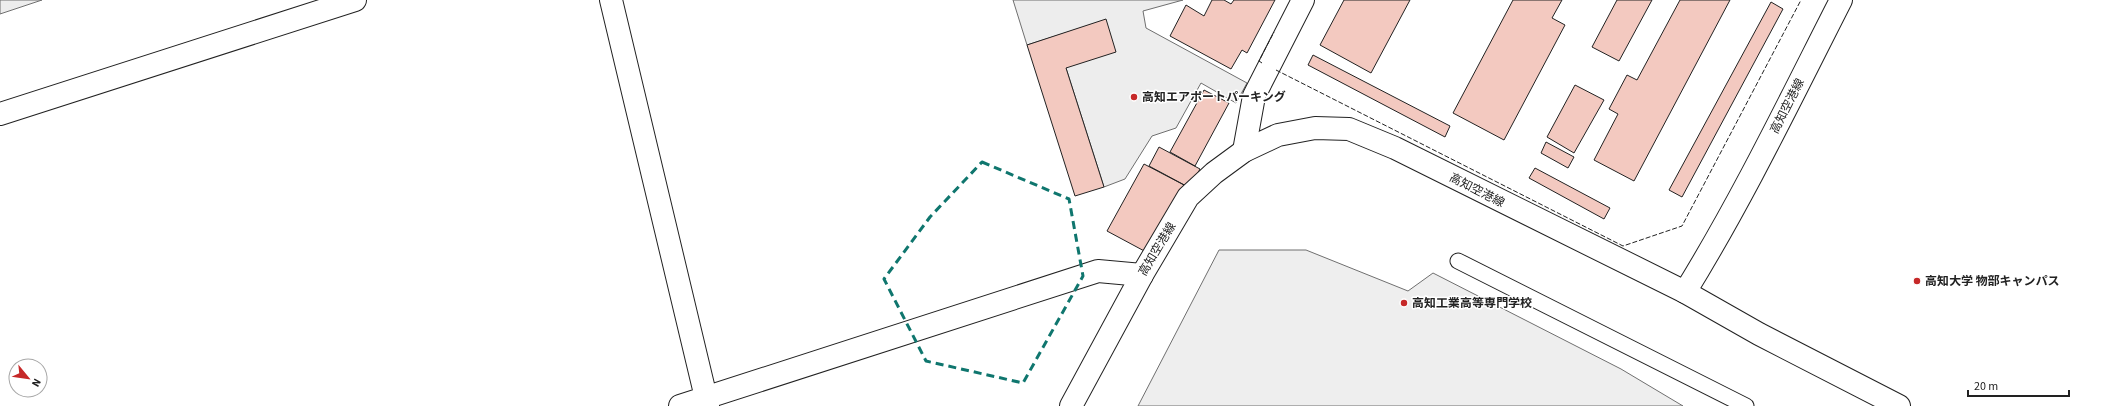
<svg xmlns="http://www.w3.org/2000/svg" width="2104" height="406" font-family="'Source Sans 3','Noto Sans JP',sans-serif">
	<rect width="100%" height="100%" fill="#fff"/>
	<!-- green -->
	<path fill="#eee" stroke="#6f6f6f" d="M1219,250H1306L1408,291L1433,273L1621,369L1683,406H1138Z"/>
	<!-- parking -->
	<path fill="#ededed" stroke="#6f6f6f" d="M0,0H42L0,14Z
		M1013,0H1183L1143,11L1146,28L1247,83L1236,103L1201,83L1176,128L1152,136L1125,179L1104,187L1066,68L1106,20L1027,45Z"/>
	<!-- building -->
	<path fill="#f3c9c0" stroke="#222" d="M1212,0H1224L1231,4L1234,0H1275L1247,53L1242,50L1231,69L1170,36L1186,5L1204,16Z
		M1344,0H1410L1371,73L1320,45Z
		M1513,0H1562L1552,18L1565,25L1504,140L1453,113Z
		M1617,0H1652L1619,61L1592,47Z
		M1680,0H1730L1634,181L1594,160L1618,114L1609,109L1627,75L1637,80Z
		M1771,2L1783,9L1682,197L1669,190Z
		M1106,19L1116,52L1066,68L1104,187L1075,196L1027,45Z
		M1313,55L1450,126L1445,137L1308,65Z
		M1575,85L1604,100L1574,153L1547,137Z
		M1204,90L1229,103L1195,166L1170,152Z
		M1546,142L1574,157L1568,168L1541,153Z
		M1159,147L1200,169L1190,188L1149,166Z
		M1144,164L1184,185L1148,253L1107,231Z
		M1535,168L1610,208L1604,219L1529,178Z"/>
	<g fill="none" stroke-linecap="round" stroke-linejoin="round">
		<defs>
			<path id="service" d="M1458,261L1746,406"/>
			<path id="minor" d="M611,0L708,406
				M0,114L355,0
				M1244,151L1254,96L1303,0
				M680,406L1098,271L1142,275"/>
			<path id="tertiary" d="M1685,292L1759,334L1899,406"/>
			<path id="primary" d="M1071,406L1142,275L1188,197L1214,173L1244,151L1278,135L1315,128L1349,129L1395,148L1685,292C1743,198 1791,98 1841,0"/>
		</defs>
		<!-- service casing -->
		<use href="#service" stroke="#222" stroke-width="17"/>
		<!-- minor casing -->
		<use href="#minor" stroke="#222" stroke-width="24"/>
		<!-- tertiary casing -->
		<use href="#tertiary" stroke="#222" stroke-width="24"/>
		<!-- primary casing -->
		<use href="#primary" stroke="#222" stroke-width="24"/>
		<!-- service -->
		<use href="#service" stroke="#fff" stroke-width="15"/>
		<!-- minor -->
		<use href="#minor" stroke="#fff" stroke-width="22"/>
		<!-- tertiary -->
		<use href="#tertiary" stroke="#fff" stroke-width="22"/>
		<!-- primary -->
		<use href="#primary" stroke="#fff" stroke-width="22"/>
		<!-- fence -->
		<path stroke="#222" stroke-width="1" stroke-dasharray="5 2" stroke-linecap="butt" d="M1262,63L1259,61L1274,32
			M1276,70L1623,246L1682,226L1801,0"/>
	</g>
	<!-- marked area -->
	<path fill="none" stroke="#0f766e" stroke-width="3" stroke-dasharray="8 5" stroke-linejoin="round" d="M982,162L1069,199L1083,276L1023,383L926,361L884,279L930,217Z"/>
	<!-- markers -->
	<g fill="#c62828" stroke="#fff" stroke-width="1.5">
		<circle cx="1134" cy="97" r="4"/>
		<circle cx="1917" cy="281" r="4"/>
		<circle cx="1404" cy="303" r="4"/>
	</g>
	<g text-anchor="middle" stroke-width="3" stroke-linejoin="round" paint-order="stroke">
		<!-- poi labels -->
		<g font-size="12" font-weight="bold" fill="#222" stroke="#fff" text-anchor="start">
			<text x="1142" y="101">高知エアポートパーキング</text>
			<text x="1925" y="285">高知大学 物部キャンパス</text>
			<text x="1412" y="307">高知工業高等専門学校</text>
		</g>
		<!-- street labels -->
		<g font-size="12" fill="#222" stroke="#fff">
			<text transform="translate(1787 106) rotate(-63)" y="4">高知空港線</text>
			<text transform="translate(1477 190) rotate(27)" y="4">高知空港線</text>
			<text transform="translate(1157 249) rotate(-59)" y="4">高知空港線</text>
		</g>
	</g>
	<!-- north arrow -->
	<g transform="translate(28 378) rotate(119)"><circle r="19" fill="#ffffff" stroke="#a7a7a7"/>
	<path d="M0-3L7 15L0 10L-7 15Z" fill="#c62828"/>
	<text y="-6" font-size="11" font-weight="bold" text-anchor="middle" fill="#222222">N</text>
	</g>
	<!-- scale -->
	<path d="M1968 390v6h101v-6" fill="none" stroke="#222222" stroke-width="2"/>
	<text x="1974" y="390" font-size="12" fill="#222222" stroke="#ffffff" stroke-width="3" paint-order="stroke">20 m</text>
</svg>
